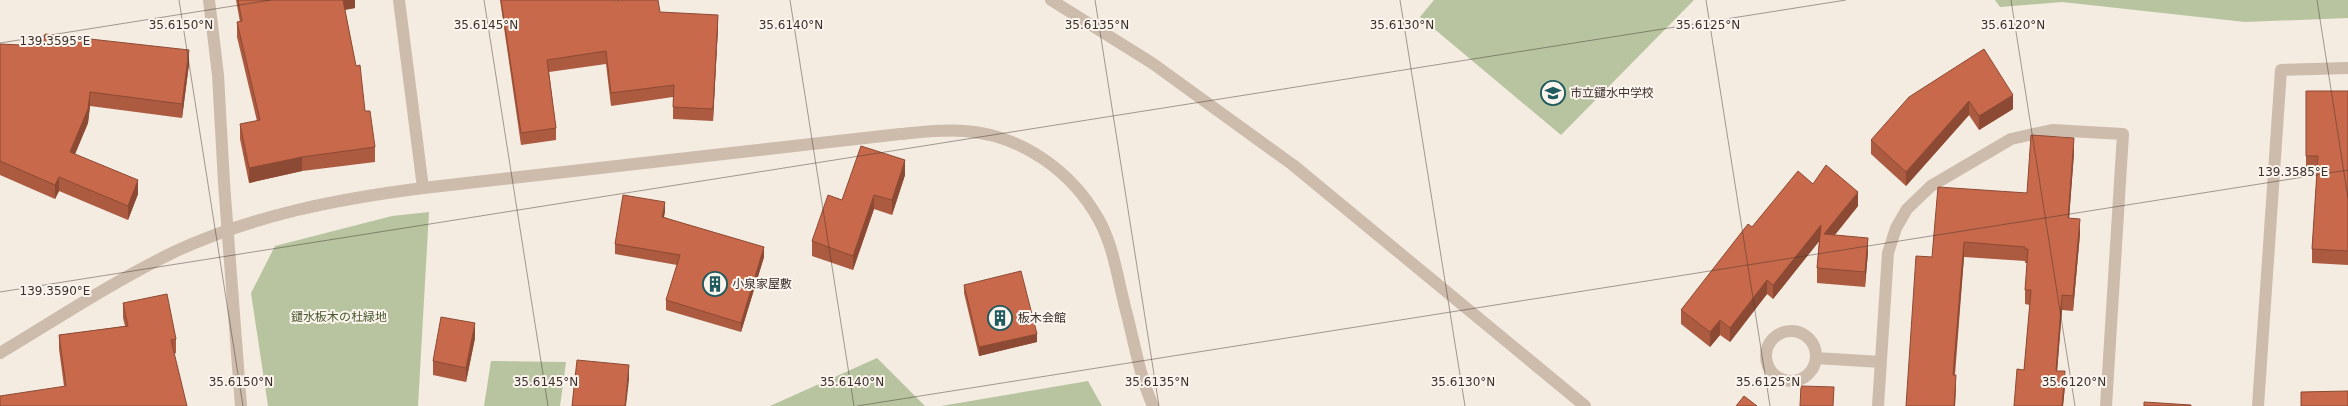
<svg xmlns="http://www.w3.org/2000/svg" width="2348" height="406" font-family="'DejaVu Sans','Noto Sans JP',sans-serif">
	<rect width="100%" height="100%" fill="#f4ebe1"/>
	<!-- green -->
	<path fill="#b8c4a0" d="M1434,0H1694L1561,135L1420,17Z
		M1995,0H2348V18L2245,22L2062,2L2000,7Z
		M429,212L418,406H268L251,293L275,246L392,216Z
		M877,358L925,406H770Z
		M491,361L566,362L560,406H484Z
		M1088,381L1102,406H941Z"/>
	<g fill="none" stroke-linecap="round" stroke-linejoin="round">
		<!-- minor -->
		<path stroke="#cdbbac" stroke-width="12" d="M209,0L218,75L224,183L241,406
			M399,0L423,188
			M1051,0L1152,63L1293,165L1585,406
			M1766 356a25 25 0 1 1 50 0a25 25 0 1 1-50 0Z
			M0,353C57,319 114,281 174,252C254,215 337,199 423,188L900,134C922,132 944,129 965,131C1021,135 1072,171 1099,220C1113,245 1118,279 1125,307C1134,340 1139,375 1153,406
			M1816,358L1881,362
			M1878,406L1888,253L1896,228L1907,209L1931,186L2011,139L2052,130L2123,134L2106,406
			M2258,406L2281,70L2348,68"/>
	</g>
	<!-- wall -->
	<path fill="#ac5a40" d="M236,0H355V8L345,10L365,111L375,147V162L302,171L249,183L240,139V124L257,121L237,37V22H240Z
		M500,0H615V1L660,12L718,27L713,121L673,119V97L611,106L606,64L549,72L556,128V140L521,145Z
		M0,44L189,64L182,118L90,106L88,123L75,154L138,194L128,220L59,191L55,199L0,175Z
		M1984,49L2013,109L1979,130L1969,115L1906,186L1871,154V140Z
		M2306,91H2348V265L2312,263V249L2317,170L2306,171Z
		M2074,153L2069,218L2080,234L2073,311L2062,310L2057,371L2065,386L2063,406H2014L2024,370L2030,305L2025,304V290L2027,263H2025V261L1964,257L1955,375L1956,389L1955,406H1906L1932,257L2027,193Z
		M905,175L892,215L874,209L853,270L812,256V241L842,200Z
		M1858,206L1835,235L1868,252L1865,287L1817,283V268L1819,241L1773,299L1767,294L1730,342L1720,335L1710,347L1681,324V310L1752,227Z
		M665,211L664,217L764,257L741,332L666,310V300L677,265L615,254V244Z
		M964,285L1037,342L979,356L964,293Z
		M123,303L176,339V353L64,386L59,349V335L125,326L123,318Z
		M475,338L466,382L433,375V361Z"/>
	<!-- shaded-wall -->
	<path fill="#8c4a34" d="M342,0H355V8L342,10Z
		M718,15V27L713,121V109Z
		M189,50V64L182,118V104Z
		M90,92V106L88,123L70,166V152Z
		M2013,95V109L1979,130V116Z
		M1969,101V115L1906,186V172Z
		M2074,138V153L2068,233V218Z
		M302,157V171L249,183V168Z
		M905,160V175L892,215V200Z
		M59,177V191L55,199V185Z
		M138,180V194L128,220V206Z
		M1858,192V206L1824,248V234Z
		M874,195V209L853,270V256Z
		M665,202V211L662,227V217Z
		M2080,219V234L2073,311V296Z
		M1821,225V239L1773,299V285Z
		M1868,238V252L1865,287V272Z
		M1964,242V257L1953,389V375Z
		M764,247V257L741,332V323Z
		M1767,280V294L1730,342V328Z
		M2062,295V310L2056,385V371Z
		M1720,320V335L1710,347V332Z
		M475,323V338L466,382V368Z
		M1037,334V342L979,356V347Z
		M629,365V380L626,406H625Z
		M2065,371V386L2063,406H2062Z
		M1956,375L1955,406H1954Z"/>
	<!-- building -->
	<path fill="#c8694b" stroke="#8c4a34" d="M238,0H343L356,66L360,65L365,111H370L375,147L302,157L249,168L240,124L260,120L237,22L242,21Z
		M501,0H615V1L621,0H658L660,12L718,15L713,109L673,107L674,85L611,93L606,51L547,60L556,128L521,133Z
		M45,34L189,50L182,104L90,92L88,109L70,152L138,180L128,206L59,177L55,185L0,161V44L43,46Z
		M1984,49L2013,95L1979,116L1969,101L1906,172L1871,140L1909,97Z
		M2306,91H2348V251L2312,249L2318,156H2306Z
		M2031,135L2074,138L2068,218L2080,219L2073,296L2062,295L2056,371H2065L2062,406H2014L2017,369L2024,370L2031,290H2025L2028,249H2025V247L1964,242L1953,375H1956L1954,406H1906L1916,256L1932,257L1938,187L2027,193Z
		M861,146L905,160L892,200L874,195L853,256L812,241L828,195L842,200Z
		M1826,165L1858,192L1824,234L1868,238L1865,272L1817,268L1821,225L1773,285L1767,280L1730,328L1720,320L1710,332L1681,310L1748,224L1752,227L1798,171L1813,184Z
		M623,195L665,202L662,217L764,247L741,323L666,300L680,255L615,244Z
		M1021,271L1037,334L979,347L964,285Z
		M167,294L176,339L171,340L187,406H0V396L66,386L59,335L128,326L123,303Z
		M441,317L475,323L466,368L433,361Z
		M577,360L629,365L625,406H572Z
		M1801,386L1834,387L1833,406H1800Z
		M2348,391V406H2301V392Z
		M1744,396L1757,406H1736Z
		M2144,402L2191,405V406H2144Z"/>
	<!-- ticks -->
	<path fill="none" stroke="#3b302b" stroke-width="1" stroke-opacity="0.45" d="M179,0L243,406M484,0L548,406M790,0L854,406M1095,0L1159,406M1400,0L1465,406M1706,0L1770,406M2011,0L2075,406M2317,0L2348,198M0,43L271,0M0,292L1846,0M857,406L2348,170"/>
	<!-- icons -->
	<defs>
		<symbol id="school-ring" viewBox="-11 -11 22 22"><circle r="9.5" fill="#fbf5ee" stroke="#1f5a5e" stroke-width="1.5"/><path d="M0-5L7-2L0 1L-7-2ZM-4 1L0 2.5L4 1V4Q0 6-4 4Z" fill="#1f5a5e"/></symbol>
		<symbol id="building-ring" viewBox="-11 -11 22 22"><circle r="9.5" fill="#fbf5ee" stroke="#1f5a5e" stroke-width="1.5"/><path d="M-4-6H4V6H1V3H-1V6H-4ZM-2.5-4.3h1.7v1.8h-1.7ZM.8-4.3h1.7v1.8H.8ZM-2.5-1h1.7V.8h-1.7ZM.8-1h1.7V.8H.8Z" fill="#1f5a5e"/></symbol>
	</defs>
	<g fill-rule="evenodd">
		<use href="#school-ring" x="1539" y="79" width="28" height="28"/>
		<use href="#building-ring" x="701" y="270" width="28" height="28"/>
		<use href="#building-ring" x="986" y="304" width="28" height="28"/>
	</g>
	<g text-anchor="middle" stroke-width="4" stroke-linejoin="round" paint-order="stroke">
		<!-- poi labels -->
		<g font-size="12" fill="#3b302b" stroke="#fbf5ee" text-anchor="start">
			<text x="1570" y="97">市立鑓水中学校</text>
			<text x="732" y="288">小泉家屋敷</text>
			<text x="1018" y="322">板木会館</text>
		</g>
		<!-- park labels -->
		<g font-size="12" fill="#4a5a2e" stroke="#fbf5ee">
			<text x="339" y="321">鑓水板木の杜緑地</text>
		</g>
	</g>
	<g font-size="12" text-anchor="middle" fill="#3b302b" stroke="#fbf5ee" stroke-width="4" stroke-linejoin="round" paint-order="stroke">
		<text x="181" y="29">35.6150°N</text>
		<text x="486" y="29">35.6145°N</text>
		<text x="791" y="29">35.6140°N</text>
		<text x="1097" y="29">35.6135°N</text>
		<text x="1402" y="29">35.6130°N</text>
		<text x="1708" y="29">35.6125°N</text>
		<text x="2013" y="29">35.6120°N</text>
		<text x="55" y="45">139.3595°E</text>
		<text x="2293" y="176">139.3585°E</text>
		<text x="55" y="295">139.3590°E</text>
		<text x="241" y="386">35.6150°N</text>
		<text x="546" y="386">35.6145°N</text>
		<text x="852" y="386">35.6140°N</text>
		<text x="1157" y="386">35.6135°N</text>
		<text x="1463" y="386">35.6130°N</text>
		<text x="1768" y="386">35.6125°N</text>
		<text x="2074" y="386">35.6120°N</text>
	</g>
</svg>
